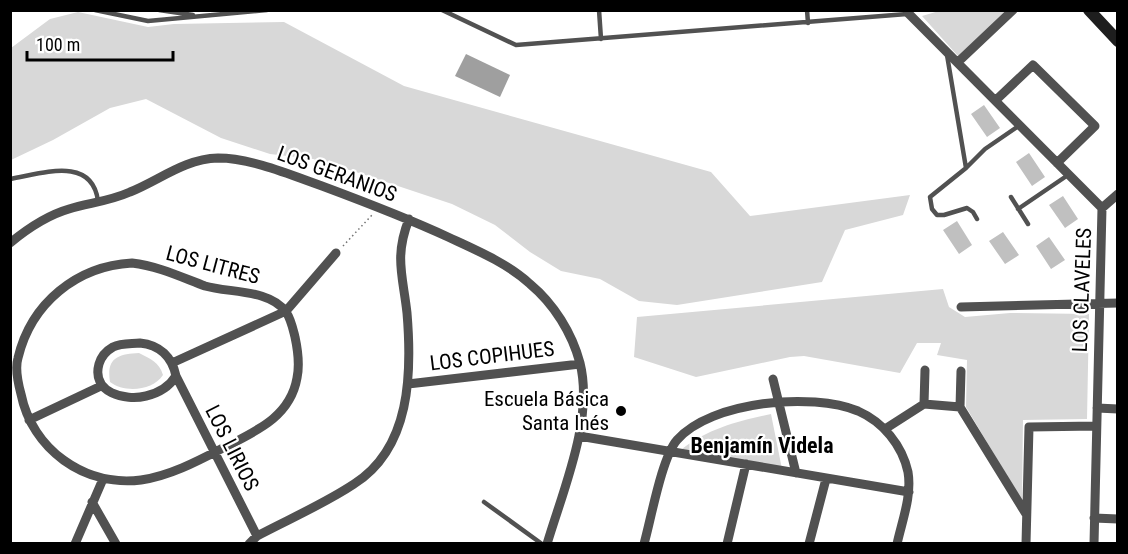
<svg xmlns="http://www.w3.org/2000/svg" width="1128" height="554" font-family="'Roboto Condensed',sans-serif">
	<rect width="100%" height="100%" fill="#fff"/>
	<!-- green -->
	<path fill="#d8d8d8" d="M939,11H1007L958,56L922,16Z
		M78,12L148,27L174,24L284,22L404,86L711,172L750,216L910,195L903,215L845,230L822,282L677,305L639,301L600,279L561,271L530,252L495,225L452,204L356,172L313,159L270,154L221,138L146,99L110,108L53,140L11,160V48L50,19Z
		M943,289L949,307L965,317L1010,313L1089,314L1087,419L1023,420L1022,501L966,407L967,360L937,355L941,343H917L900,373L804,356L790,357L696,377L634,357L637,317Z
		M139,353C151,359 159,362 163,375C153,391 124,393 110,382C106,358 118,354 139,353Z
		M771,414L782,469L682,449C709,428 739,421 771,414Z"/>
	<!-- water -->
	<path fill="#9f9f9f" d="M466,54L510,75L500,97L455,76Z"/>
	<!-- building -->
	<path fill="#c0c0c0" d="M984,105L1000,128L987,137L971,114Z
		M1029,153L1045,177L1032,186L1016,162Z
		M1063,196L1078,219L1065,228L1049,205Z
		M957,221L972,245L959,254L943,230Z
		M1003,232L1019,255L1005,264L989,241Z
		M1049,237L1065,260L1051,269L1036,246Z"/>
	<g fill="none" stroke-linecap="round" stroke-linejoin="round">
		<!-- path -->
		<path stroke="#737373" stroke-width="1.5" stroke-dasharray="1.5 3" stroke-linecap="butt" d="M343,246L372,215"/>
		<!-- lane -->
		<path stroke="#515151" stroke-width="4.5" d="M95,10L148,21L267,10
			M159,10L193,15
			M442,10L516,45L907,14
			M599,10L601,39
			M807,10L808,23
			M947,55L966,168
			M10,179C41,174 92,155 98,201
			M1011,197L1028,224
			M1018,209L1068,175
			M977,219L973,212L967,208L944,215H937L932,209L930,197L966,168L985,149L1020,125
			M484,502L542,544"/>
		<!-- street -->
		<path stroke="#515151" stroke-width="9" d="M908,10V13L1102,208L1094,544
			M958,62L1013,10
			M996,100L1033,65L1095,126L1057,163
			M1102,208L1118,194
			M10,243C27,229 48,215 69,209C89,203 110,201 130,192C160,180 184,159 218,158C251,158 291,175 322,186C365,202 407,218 448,237C476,250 507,263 530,284C554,304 572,333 580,363C594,419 563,490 547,544
			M132,263C158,266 181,277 205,286C229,293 270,289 286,312C291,319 293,329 295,337C298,351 300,364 297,378C290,418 254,432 221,449C196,462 169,476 141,480C84,487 32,449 21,394C18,383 15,368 18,358C31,303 77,266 132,263Z
			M961,307L1118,303
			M140,343C160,345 172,357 176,376C169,387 159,393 146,396C125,401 91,393 99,364C101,357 106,351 113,347C121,343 131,344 140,343Z
			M172,363L286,311L336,253
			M176,376L257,536
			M773,379L796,473
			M408,384L580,364
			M924,404L960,407L1026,514
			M924,404L925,370
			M960,407L961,371
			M1097,408L1118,409
			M29,420L101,386
			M885,429L924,404
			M579,436L909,492
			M92,502L116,544
			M1094,518L1118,519
			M75,544L103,479
			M249,544L257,536C289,519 324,504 354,484C411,448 412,373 407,313C403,276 394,257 409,219
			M644,544C651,519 662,457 677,440C711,401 812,392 858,411C883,422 902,445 908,472C912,496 902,521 897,544
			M727,544L746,464
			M809,544L826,479
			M1026,544L1029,427L1096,426"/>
		<!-- secondary -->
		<path stroke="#1e1e1e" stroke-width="12" d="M1089,10L1118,41"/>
	</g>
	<!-- markers -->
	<circle fill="#000" stroke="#fff" stroke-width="2" cx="621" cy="411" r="6"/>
	<g text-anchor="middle" stroke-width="4.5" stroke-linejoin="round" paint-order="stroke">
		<!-- street labels -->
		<g font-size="21" fill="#000" stroke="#fff">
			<text transform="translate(337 174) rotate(20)" y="7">LOS GERANIOS</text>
			<text transform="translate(213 265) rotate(15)" y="7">LOS LITRES</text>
			<text transform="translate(1082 290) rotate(-88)" y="7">LOS CLAVELES</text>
			<text transform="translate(492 356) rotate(-7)" y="7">LOS COPIHUES</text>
			<text transform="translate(232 448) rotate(63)" y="7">LOS LIRIOS</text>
		</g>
		<!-- poi labels -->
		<g font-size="21" fill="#000" stroke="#fff" text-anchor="end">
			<text x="609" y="406">Escuela Básica<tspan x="609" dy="24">Santa Inés</tspan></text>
		</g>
		<!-- neighbourhood labels -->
		<g font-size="22" font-weight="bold" fill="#000" stroke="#fff">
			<text x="762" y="453">Benjamín Videla</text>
		</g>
	</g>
	<!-- border -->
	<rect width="1128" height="554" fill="none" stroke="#000000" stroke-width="24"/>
	<!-- scale -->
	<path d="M27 51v9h146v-9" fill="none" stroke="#000000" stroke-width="3"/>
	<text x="36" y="51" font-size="18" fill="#000000" stroke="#ffffff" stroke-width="4.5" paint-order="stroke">100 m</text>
</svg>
